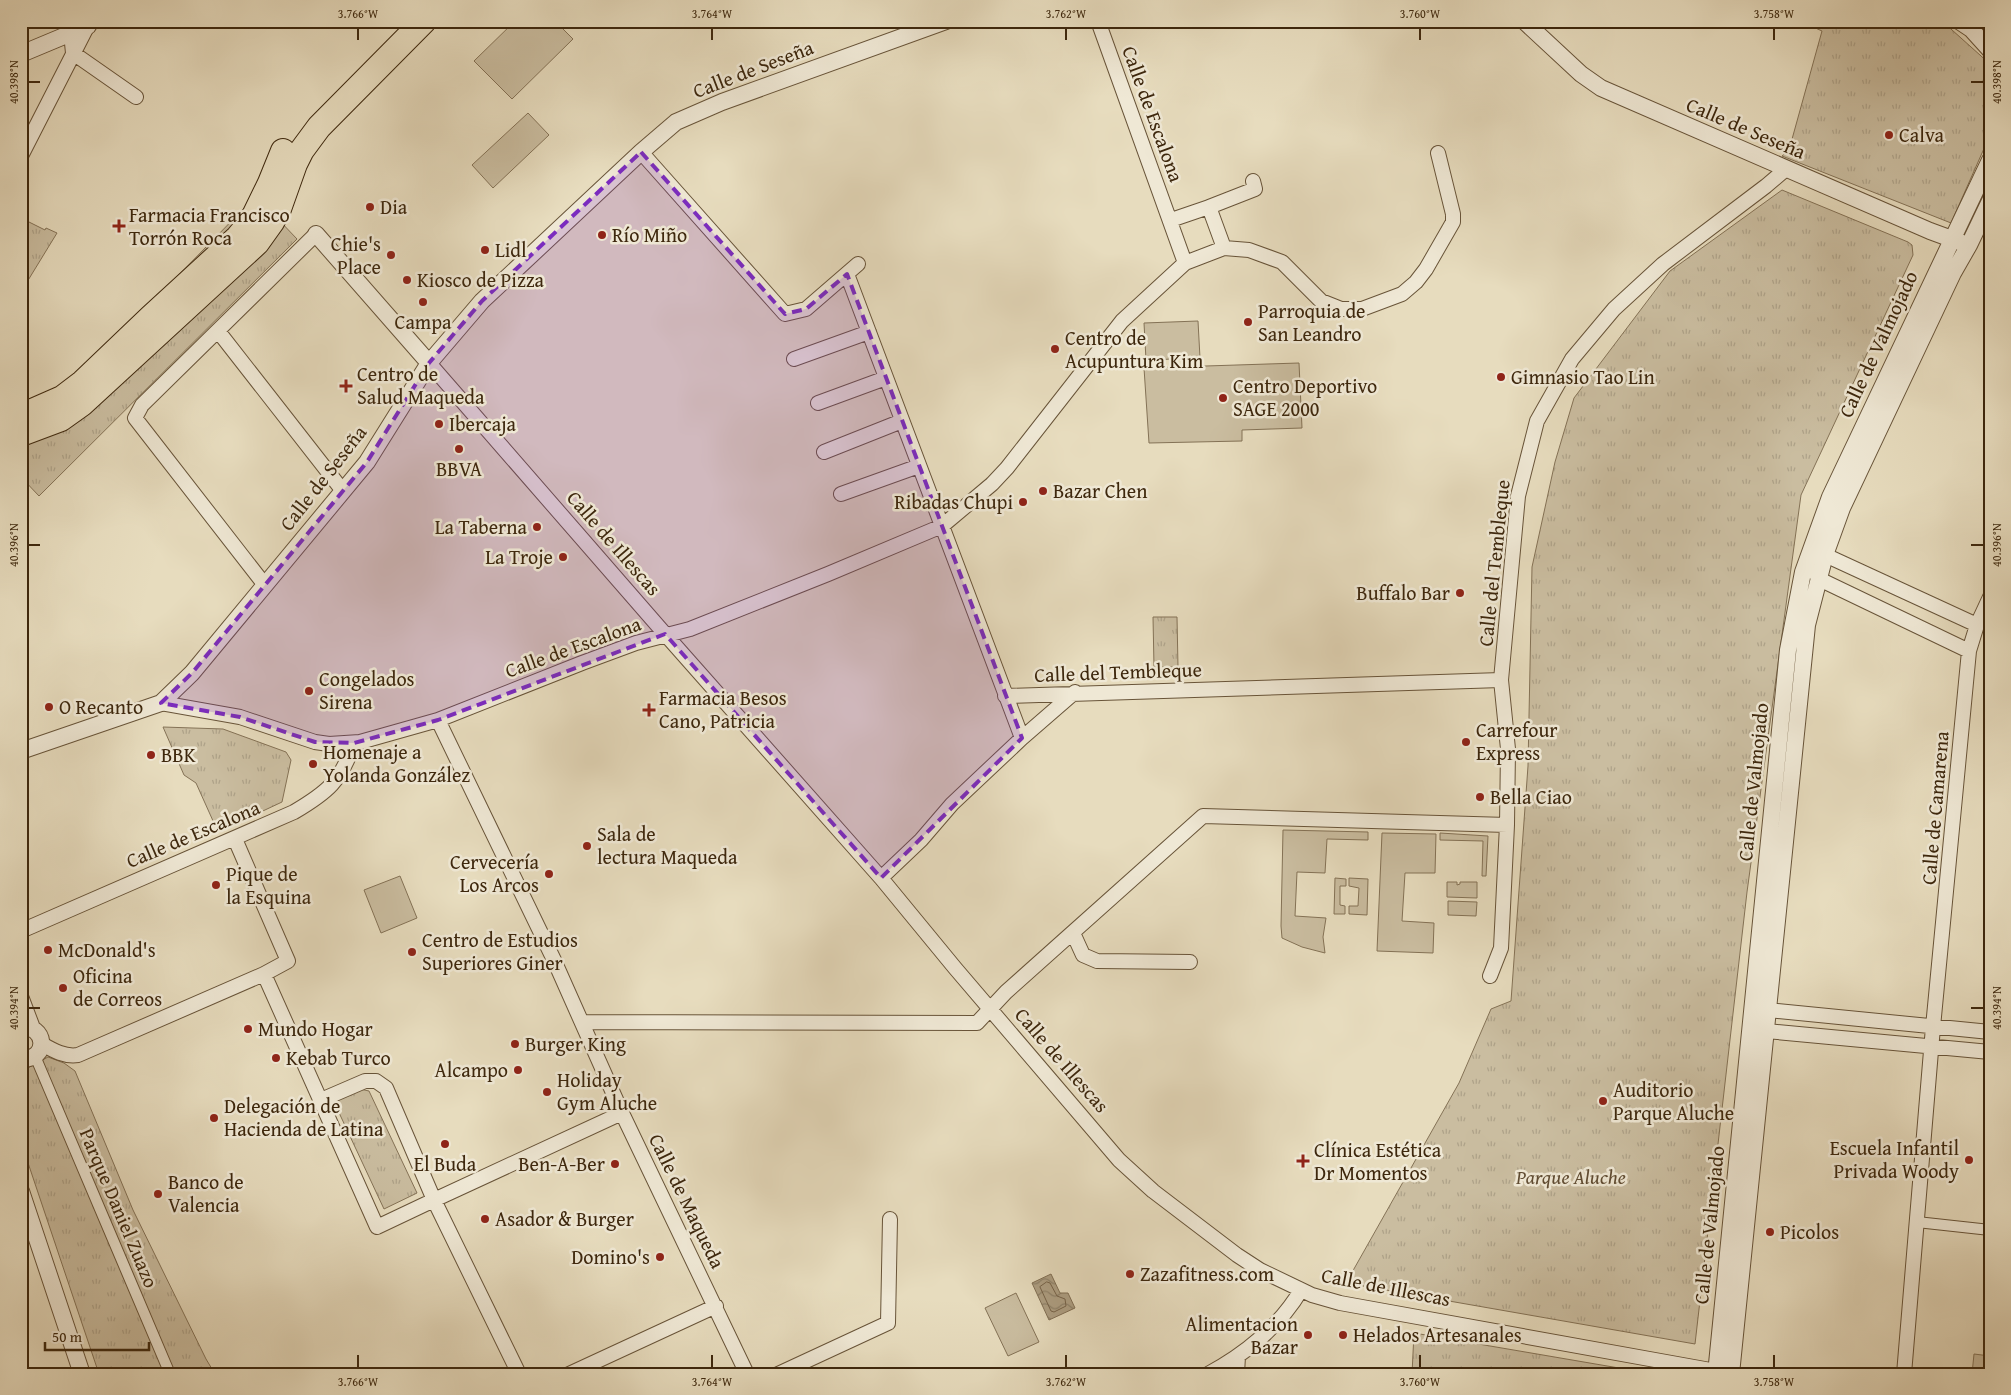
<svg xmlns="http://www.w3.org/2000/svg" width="2011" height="1395" font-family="'Gentium Book Plus',serif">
	<defs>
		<pattern id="park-tufts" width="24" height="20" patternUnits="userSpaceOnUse" patternTransform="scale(1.25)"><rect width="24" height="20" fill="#cabda0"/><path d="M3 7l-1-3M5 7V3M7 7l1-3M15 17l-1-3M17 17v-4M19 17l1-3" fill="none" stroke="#aea289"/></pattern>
		<pattern id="water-waves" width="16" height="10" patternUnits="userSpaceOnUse" patternTransform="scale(1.25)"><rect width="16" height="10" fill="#ad9e82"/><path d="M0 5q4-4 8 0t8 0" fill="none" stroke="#8e8169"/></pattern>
	</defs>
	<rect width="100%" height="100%" fill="#e7dcbe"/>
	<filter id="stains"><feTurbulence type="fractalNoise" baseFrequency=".004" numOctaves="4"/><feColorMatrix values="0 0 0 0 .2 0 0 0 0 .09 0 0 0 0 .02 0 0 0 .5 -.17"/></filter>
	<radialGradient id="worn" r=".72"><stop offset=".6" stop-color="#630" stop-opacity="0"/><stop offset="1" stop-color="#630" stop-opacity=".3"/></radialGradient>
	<!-- green -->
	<path fill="#cabda0" stroke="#847256" d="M515,21H555L573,39L512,99L474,61Z
		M528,113L549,135L493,188L472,165Z
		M1198,321L1200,358L1146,360L1144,323Z
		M1299,363L1302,428L1242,430V441L1149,443L1144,368Z
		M1283,830L1368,832V840L1327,839L1325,873L1297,872L1295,916L1326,918L1323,937L1325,953L1302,947L1282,938L1281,926Z
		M1382,833L1436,834L1435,873H1405L1402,921L1434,923L1433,953L1377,951Z
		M1440,833L1488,836L1486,876H1482L1483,841L1440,840Z
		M400,876L417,918L381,933L364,890Z
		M1335,878L1346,879V886H1340V905L1345,906V914H1334Z
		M1349,878L1368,879L1367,915L1349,914V906H1358L1359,888L1349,886Z
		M1447,882H1457V885L1460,884V882H1477V898L1447,897Z
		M1448,901L1477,902L1476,916L1448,915Z
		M1016,1293L1039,1342L1008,1356L985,1308Z
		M1974,1354L1990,1356V1374H1972Z"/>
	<!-- park -->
	<path fill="url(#park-tufts)" stroke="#847256" d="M1800,21H1942L1990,64V135L1951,223L1782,156L1789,150L1822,31Z
		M1782,190L1908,242L1912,245L1913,255L1801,495L1747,892L1695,1344L1346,1283L1459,1083L1491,1009L1511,1001L1528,766L1532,567L1555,462L1574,398L1670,271Z
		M256,196L297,239L39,496L21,477V436Z
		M21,218L45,230L46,228L57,233L27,282L21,277Z
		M1153,617H1177L1178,667H1154Z
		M163,727L223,729L286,752L291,760L282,802L218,832L196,783L184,775Z
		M48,1057L64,1063L75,1071L133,1210L206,1359L215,1374H99L21,1142V1077L26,1069Z
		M360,1089L369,1091L417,1193L384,1209L334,1102Z
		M1414,1333L1654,1374H1412Z"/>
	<!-- water -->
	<path fill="url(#water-waves)" stroke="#806e53" d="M1051,1274L1060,1293H1068L1075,1308L1049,1320L1032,1283Z"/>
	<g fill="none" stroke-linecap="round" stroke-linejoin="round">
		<!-- shore -->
		<path stroke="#756248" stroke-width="1" d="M1047,1282L1050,1283L1057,1296L1065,1299L1066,1306L1054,1312L1051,1311L1040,1287Z"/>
		<defs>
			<path id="pedestrian" d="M35,1056L170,1374
				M1917,1222L1990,1230"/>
			<path id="minor" d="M66,21L71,33L73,53L136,97
				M641,152L785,314L806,309L858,264
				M21,156L90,21
				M1209,207L1255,189L1253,181
				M1171,220L1209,207L1224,248L1185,263
				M1224,248L1249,250L1282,262L1321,301L1341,309H1362L1402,294L1416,282L1426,269L1453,222V214L1438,153
				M847,274L1022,738
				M218,331L343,491
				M794,359L869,332
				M429,363L665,634L881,878L955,968L1119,1160L1153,1191L1237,1255L1260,1270L1312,1295L1340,1303L1716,1371
				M818,403L886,378
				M824,452L902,421
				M841,494L919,466
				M1825,555L1977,625
				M1814,571L1819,579L1969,651
				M264,584L135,418L142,405L316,234
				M1005,696L1501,680
				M161,703L240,717L315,742L329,744L360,742L438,720L582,663L636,643L690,629L828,574L942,526L992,484L1007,468L1122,321L1185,263L1098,21
				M438,720L554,960L622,1113L747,1374
				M881,878L921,840L952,804L1022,738L1075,692
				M21,931L294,812C328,792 341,781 354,743
				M1073,933L1083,955L1097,961L1190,962
				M264,974L377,1227L434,1200L386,1088L376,1081H365L321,1100
				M1490,976L1501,948L1507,825L1508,749L1501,680L1518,496L1537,421L1572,359L1614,309L1663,264L1766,186L1786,169
				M1760,1015L1768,1010L1990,1032
				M582,1022L977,1023L1006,992L1203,816L1507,825
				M1766,1031L1990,1052
				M42,1044C54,1051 65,1057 78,1055L264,974L288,961L235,839
				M519,1374L434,1200L622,1113
				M569,1374L716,1306
				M778,1374L888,1323L890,1219
				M1208,1374C1244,1355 1280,1326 1301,1290
				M1237,1374L1238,1356
				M1904,1374L1933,1027L1969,651L1977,625L1990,597"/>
			<path id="tertiary" d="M1524,21L1581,74L1601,88L1930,231L1960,242
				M1959,21L1971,29L1990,50
				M21,54L88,26
				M316,234L429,363
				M21,751L161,703L192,673L367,462L429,363L482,301L641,152L676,122L722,102L946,21
				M21,999L32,1028
				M21,1028C45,1023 51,1060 21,1059
				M21,1191L82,1374
				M1716,1374L1788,650L1803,572L1830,497L1990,160
				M1731,1374L1807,625L1825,555L1842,508L1953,273L1969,245L1990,201"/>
			<path id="motorway" d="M21,416L62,398L83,382L151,317L238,237L252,220L270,183L283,151
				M21,434L61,419L82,404L257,243L272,222L279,209L295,164L302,150L319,127L424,21"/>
		</defs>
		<!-- pedestrian casing -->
		<use href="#pedestrian" stroke="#685439" stroke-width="12"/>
		<!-- minor casing -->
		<use href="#minor" stroke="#685439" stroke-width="16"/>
		<!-- tertiary casing -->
		<use href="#tertiary" stroke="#685439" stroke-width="18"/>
		<!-- motorway casing -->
		<use href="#motorway" stroke="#3d270d" stroke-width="26"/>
		<!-- pedestrian -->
		<use href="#pedestrian" stroke="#efe8d5" stroke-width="10"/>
		<!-- minor -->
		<use href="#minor" stroke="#efe8d5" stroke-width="14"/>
		<!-- tertiary -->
		<use href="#tertiary" stroke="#efe8d5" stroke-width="16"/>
		<!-- motorway -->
		<use href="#motorway" stroke="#e7dcbe" stroke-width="24"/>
	</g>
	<!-- marked area -->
	<path fill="#7b2cbf" fill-opacity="0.2" stroke="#7b2cbf" stroke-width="4" stroke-dasharray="10 6" stroke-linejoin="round" d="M641,152L785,314L806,309L847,274L1022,738L881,878L665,634L438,720L354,743L315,742L240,717L161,703L192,673L367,462L429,363L482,301Z"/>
	<!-- ticks -->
	<path fill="none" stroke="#3d270d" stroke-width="2" d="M358,28V40M712,28V40M1066,28V40M1420,28V40M1774,28V40M28,82H40M1971,82H1984M28,545H40M1971,545H1984M28,1008H40M1971,1008H1984M358,1355V1368M712,1355V1368M1066,1355V1368M1420,1355V1368M1774,1355V1368"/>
	<!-- markers -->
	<g fill="#8f2418" stroke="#efe8d5" stroke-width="2">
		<circle cx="1889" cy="135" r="5"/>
		<circle cx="370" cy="207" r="5"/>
		<path d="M116.5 218.5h5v5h5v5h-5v5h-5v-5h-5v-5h5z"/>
		<circle cx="602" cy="235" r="5"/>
		<circle cx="485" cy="250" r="5"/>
		<circle cx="391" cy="255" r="5"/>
		<circle cx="407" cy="280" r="5"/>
		<circle cx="423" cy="302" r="5"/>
		<circle cx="1248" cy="322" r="5"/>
		<circle cx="1055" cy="349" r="5"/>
		<circle cx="1501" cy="377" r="5"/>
		<path d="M343.5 378.5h5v5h5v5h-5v5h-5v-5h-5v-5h5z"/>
		<circle cx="1223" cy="398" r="5"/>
		<circle cx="439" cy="424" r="5"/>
		<circle cx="459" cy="449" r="5"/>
		<circle cx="1043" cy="491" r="5"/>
		<circle cx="1023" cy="502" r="5"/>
		<circle cx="537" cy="527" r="5"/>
		<circle cx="563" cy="557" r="5"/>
		<circle cx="1460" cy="593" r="5"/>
		<circle cx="309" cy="691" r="5"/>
		<circle cx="49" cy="707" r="5"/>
		<path d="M646.5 702.5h5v5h5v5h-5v5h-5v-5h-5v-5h5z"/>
		<circle cx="1466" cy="742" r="5"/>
		<circle cx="151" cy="755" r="5"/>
		<circle cx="313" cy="764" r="5"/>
		<circle cx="1480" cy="797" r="5"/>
		<circle cx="587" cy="846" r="5"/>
		<circle cx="549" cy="874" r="5"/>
		<circle cx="216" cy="885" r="5"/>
		<circle cx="48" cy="950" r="5"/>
		<circle cx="412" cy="952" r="5"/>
		<circle cx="63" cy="988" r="5"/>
		<circle cx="248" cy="1029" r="5"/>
		<circle cx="515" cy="1044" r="5"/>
		<circle cx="276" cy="1058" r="5"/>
		<circle cx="518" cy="1070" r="5"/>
		<circle cx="547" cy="1092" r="5"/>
		<circle cx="1603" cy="1101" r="5"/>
		<circle cx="214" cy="1118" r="5"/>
		<circle cx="445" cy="1144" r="5"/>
		<circle cx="1969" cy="1160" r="5"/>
		<path d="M1300.5 1153.5h5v5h5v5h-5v5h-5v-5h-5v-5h5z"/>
		<circle cx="615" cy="1164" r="5"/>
		<circle cx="158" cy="1194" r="5"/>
		<circle cx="485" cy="1219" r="5"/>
		<circle cx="1770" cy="1232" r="5"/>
		<circle cx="660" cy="1257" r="5"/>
		<circle cx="1130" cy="1274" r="5"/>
		<circle cx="1308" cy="1335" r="5"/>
		<circle cx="1343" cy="1335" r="5"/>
	</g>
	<g text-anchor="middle" stroke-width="5" stroke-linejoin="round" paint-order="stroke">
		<!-- street labels -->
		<g font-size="20" fill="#3d270d" stroke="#efe8d5">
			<text transform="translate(753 69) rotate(-21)" y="7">Calle de Seseña</text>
			<text transform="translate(1153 114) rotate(70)" y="7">Calle de Escalona</text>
			<text transform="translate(1746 128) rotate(23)" y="7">Calle de Seseña</text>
			<text transform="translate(1878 344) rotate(-65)" y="7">Calle de Valmojado</text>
			<text transform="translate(323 478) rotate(-52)" y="7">Calle de Seseña</text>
			<text transform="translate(614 543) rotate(49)" y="7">Calle de Illescas</text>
			<text transform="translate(1494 563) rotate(-84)" y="7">Calle del Tembleque</text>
			<text transform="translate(573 647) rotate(-20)" y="7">Calle de Escalona</text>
			<text transform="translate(1118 672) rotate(-2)" y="7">Calle del Tembleque</text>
			<text transform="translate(1753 782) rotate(-84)" y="7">Calle de Valmojado</text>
			<text transform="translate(1935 808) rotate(-85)" y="7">Calle de Camarena</text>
			<text transform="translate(193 834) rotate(-23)" y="7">Calle de Escalona</text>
			<text transform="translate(1062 1060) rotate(49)" y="7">Calle de Illescas</text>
			<text transform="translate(687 1201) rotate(64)" y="7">Calle de Maqueda</text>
			<text transform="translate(119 1208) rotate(67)" y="7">Parque Daniel Zuazo</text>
			<text transform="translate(1709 1225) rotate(-84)" y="7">Calle de Valmojado</text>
			<text transform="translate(1386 1287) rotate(11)" y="7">Calle de Illescas</text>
		</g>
		<!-- poi labels -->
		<g font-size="20" fill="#3d270d" stroke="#efe8d5" text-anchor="start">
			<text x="1899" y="142">Calva</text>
			<text x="380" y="214">Dia</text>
			<text x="129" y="222">Farmacia Francisco<tspan x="129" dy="23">Torrón Roca</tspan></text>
			<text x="612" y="242">Río Miño</text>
			<text x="381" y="251" text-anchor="end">Chie's<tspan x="381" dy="23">Place</tspan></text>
			<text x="495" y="257">Lidl</text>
			<text x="417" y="287">Kiosco de Pizza</text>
			<text x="1258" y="318">Parroquia de<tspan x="1258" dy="23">San Leandro</tspan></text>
			<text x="423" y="329" text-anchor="middle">Campa</text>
			<text x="1065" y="345">Centro de<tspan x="1065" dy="23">Acupuntura Kim</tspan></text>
			<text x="357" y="381">Centro de<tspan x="357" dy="23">Salud Maqueda</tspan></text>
			<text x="1511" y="384">Gimnasio Tao Lin</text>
			<text x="1233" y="393">Centro Deportivo<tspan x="1233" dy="23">SAGE 2000</tspan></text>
			<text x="449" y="431">Ibercaja</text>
			<text x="459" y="476" text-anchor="middle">BBVA</text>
			<text x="1053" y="498">Bazar Chen</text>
			<text x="1013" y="509" text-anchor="end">Ribadas Chupi</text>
			<text x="527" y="534" text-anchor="end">La Taberna</text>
			<text x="553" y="564" text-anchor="end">La Troje</text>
			<text x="1450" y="600" text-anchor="end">Buffalo Bar</text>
			<text x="319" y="686">Congelados<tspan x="319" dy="23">Sirena</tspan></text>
			<text x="659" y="705">Farmacia Besos<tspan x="659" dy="23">Cano, Patricia</tspan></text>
			<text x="59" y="714">O Recanto</text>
			<text x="1476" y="737">Carrefour<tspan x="1476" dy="23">Express</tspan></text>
			<text x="323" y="759">Homenaje a<tspan x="323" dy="23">Yolanda González</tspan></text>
			<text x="161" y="762">BBK</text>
			<text x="1490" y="804">Bella Ciao</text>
			<text x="597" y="841">Sala de<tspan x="597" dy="23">lectura Maqueda</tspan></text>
			<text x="539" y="869" text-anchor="end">Cervecería<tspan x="539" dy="23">Los Arcos</tspan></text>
			<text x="226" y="881">Pique de<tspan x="226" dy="23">la Esquina</tspan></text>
			<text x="422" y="947">Centro de Estudios<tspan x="422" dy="23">Superiores Giner</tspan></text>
			<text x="58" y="957">McDonald's</text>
			<text x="73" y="983">Oficina<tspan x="73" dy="23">de Correos</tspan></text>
			<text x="258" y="1036">Mundo Hogar</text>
			<text x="525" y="1051">Burger King</text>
			<text x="286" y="1065">Kebab Turco</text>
			<text x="508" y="1077" text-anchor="end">Alcampo</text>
			<text x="557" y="1087">Holiday<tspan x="557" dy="23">Gym Aluche</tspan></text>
			<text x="1613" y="1097">Auditorio<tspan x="1613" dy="23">Parque Aluche</tspan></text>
			<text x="224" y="1113">Delegación de<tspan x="224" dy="23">Hacienda de Latina</tspan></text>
			<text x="1959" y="1155" text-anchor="end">Escuela Infantil<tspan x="1959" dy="23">Privada Woody</tspan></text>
			<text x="1314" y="1157">Clínica Estética<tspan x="1314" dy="23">Dr Momentos</tspan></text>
			<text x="445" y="1171" text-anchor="middle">El Buda</text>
			<text x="605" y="1171" text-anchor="end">Ben-A-Ber</text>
			<text x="168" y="1189">Banco de<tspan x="168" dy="23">Valencia</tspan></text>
			<text x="495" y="1226">Asador &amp; Burger</text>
			<text x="1780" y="1239">Picolos</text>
			<text x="650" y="1264" text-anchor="end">Domino's</text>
			<text x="1140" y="1281">Zazafitness.com</text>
			<text x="1298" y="1331" text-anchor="end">Alimentacion<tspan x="1298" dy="23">Bazar</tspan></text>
			<text x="1353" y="1342">Helados Artesanales</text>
		</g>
		<!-- park labels -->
		<g font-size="20" font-style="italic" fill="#604c32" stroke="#efe8d5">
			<text x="1571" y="1184">Parque Aluche</text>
		</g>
	</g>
	<!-- margin -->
	<rect width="2011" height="1395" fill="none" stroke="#e7dcbe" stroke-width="55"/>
	<!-- scale -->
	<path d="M45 1342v8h104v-8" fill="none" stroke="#3d270d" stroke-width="2.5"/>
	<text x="52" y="1342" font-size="15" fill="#3d270d" stroke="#efe8d5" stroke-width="4" paint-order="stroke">50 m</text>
	<rect x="28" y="28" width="1956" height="1340" fill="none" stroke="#3d270d" stroke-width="2"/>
	<g font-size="12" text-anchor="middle" fill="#3d270d">
		<text x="358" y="18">3.766°W</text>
		<text x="712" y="18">3.764°W</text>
		<text x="1066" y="18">3.762°W</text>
		<text x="1420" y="18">3.760°W</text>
		<text x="1774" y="18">3.758°W</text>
		<text transform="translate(14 82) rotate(-90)" y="4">40.398°N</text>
		<text transform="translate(1997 82) rotate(-90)" y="4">40.398°N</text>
		<text transform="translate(14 545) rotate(-90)" y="4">40.396°N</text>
		<text transform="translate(1997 545) rotate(-90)" y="4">40.396°N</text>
		<text transform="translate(14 1008) rotate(-90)" y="4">40.394°N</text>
		<text transform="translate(1997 1008) rotate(-90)" y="4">40.394°N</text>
		<text x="358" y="1386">3.766°W</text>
		<text x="712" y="1386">3.764°W</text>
		<text x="1066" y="1386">3.762°W</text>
		<text x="1420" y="1386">3.760°W</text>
		<text x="1774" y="1386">3.758°W</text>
	</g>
	<rect width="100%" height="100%" filter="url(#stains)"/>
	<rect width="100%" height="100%" fill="url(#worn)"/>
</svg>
